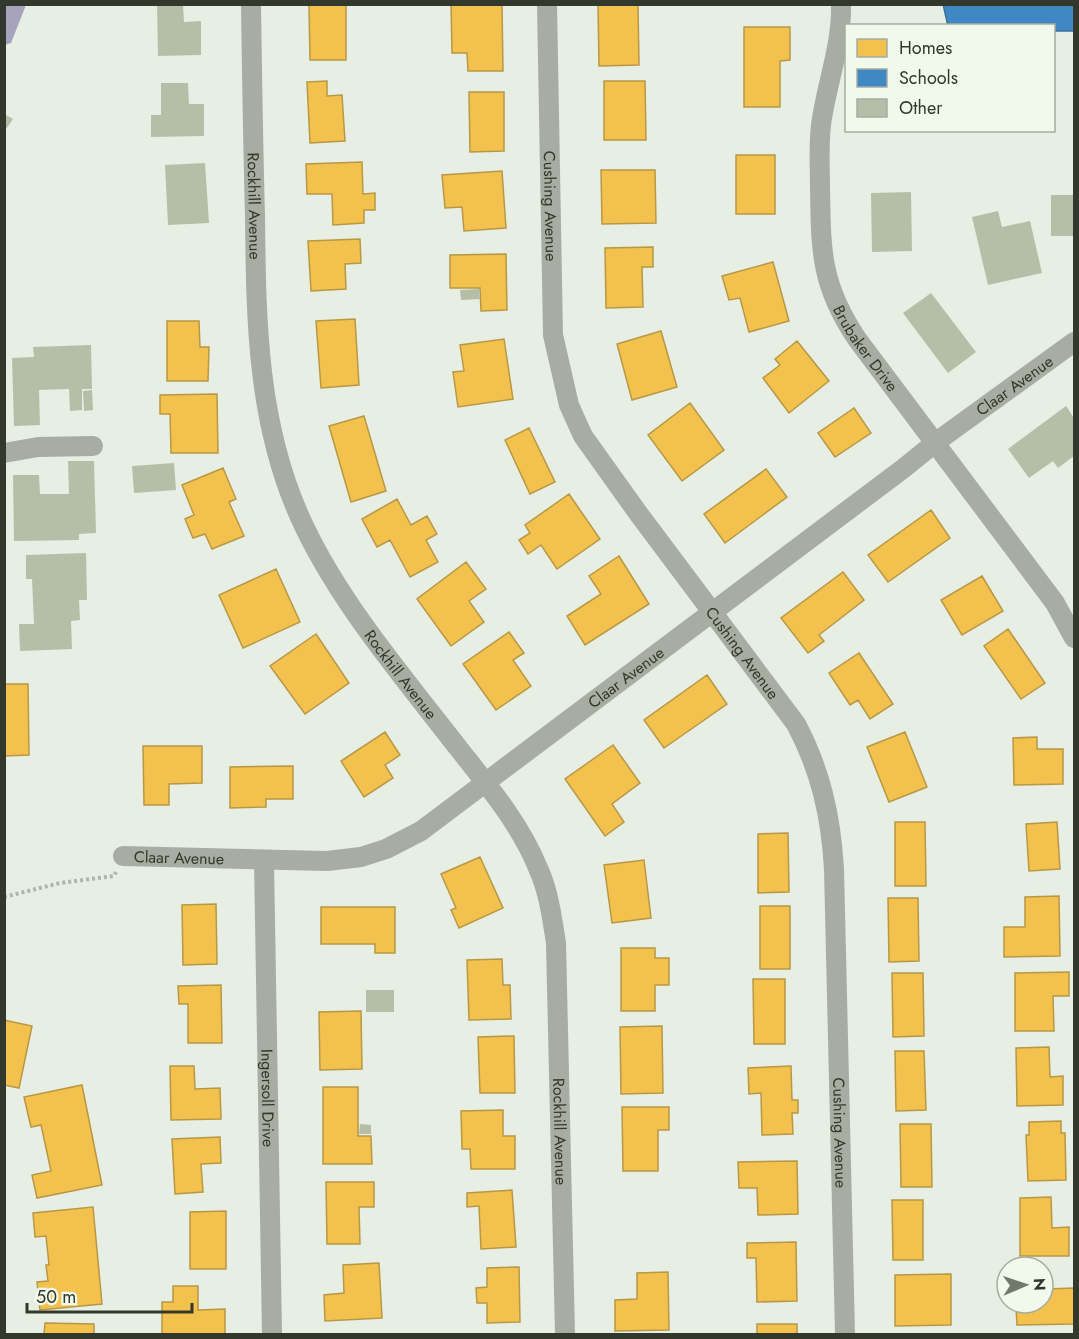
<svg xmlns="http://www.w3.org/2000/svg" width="1079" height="1339" font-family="Jost,sans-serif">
	<rect width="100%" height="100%" fill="#e7eee4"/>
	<!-- water -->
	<path fill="#a7a3bc" d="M5,4L26,5L11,43L5,45Z"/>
	<!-- homes -->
	<path fill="#f2c14e" stroke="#b89844" stroke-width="1.5" d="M451,4H502L503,71H468L467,53H452Z
		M309,5H346V60H310Z
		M598,5H638L639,65L599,66Z
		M744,27H790V60L780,61V107H744Z
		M327,81V96L342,95L345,141L310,143L307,82Z
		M604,81H645L646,140H604Z
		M469,92H504V151L470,152Z
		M736,155H775V214H736Z
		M362,162L363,194L375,193V210H364V223L333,225L332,194H307L306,164Z
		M601,170H655L656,223L602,224Z
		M502,171L506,228L464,231L462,207L445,208L442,175Z
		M360,239L361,263L345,264L346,289L311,291L308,241Z
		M653,247V267H642L643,307L606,308L605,248Z
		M506,254L507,310L481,311L480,288H450V255Z
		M773,262L789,321L749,332L740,298L729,300L722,276Z
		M355,319L359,385L321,388L316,321Z
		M167,321H199L200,347H209L208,381H167Z
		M661,331L677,387L632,400L617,344Z
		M504,339L513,399L458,407L453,372L464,371L460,345Z
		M797,341L829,381L789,413L763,378L780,365L775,359Z
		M217,394L218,453H171L170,414H160V395Z
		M690,403L724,450L682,481L648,435Z
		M854,408L871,433L835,457L818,433Z
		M364,416L386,491L351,502L329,426Z
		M529,428L555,482L530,494L505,440Z
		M223,468L236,499L229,502L244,536L212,549L205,534L193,538L185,519L194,515L182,485Z
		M766,469L787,497L725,543L704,514Z
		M569,494L600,539L557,569L541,545L528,554L519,540L530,533L525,525Z
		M397,499L411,525L427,516L437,534L426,540L438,562L410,577L390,540L377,547L362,519Z
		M931,510L950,538L888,582L868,555Z
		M619,556L649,604L585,645L567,616L601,594L589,576Z
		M466,562L486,589L469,601L484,622L451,646L417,599Z
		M276,569L300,622L243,648L219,595Z
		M843,572L864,600L819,635L824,641L808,653L781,618Z
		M982,576L1003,611L962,635L941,600Z
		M1008,629L1045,683L1021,699L984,646Z
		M509,632L524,653L513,660L531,686L496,710L463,664Z
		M316,634L349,683L305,714L270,666Z
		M859,653L893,704L870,719L858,700L850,705L829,673Z
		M707,675L727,704L664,748L644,720Z
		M4,684H28L29,755L4,756Z
		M385,732L400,755L385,765L393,778L364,797L341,761Z
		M905,732L927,787L889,802L867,747Z
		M1037,737V749H1063V784L1014,785L1013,738Z
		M613,745L640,783L612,804L624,822L605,836L565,779Z
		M143,746H202V783L169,784V805H144Z
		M293,766V799H266V807L230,808V767Z
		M895,822H925L926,886H895Z
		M1057,822L1060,869L1029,871L1026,824Z
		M788,833L789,892L758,893V834Z
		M480,857L503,908L459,928L451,910L456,908L441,874Z
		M644,860L651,918L612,923L604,865Z
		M1059,896L1060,956L1004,957V927H1025V897Z
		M888,898H918L919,961L889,962Z
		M216,904L217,964L183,965L182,905Z
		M760,906H790V969H760Z
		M321,907H395V953H375V944H321Z
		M621,948H655V958H669V985H655V1011H621Z
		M502,959L503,985H510L511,1019L469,1020L467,960Z
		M1069,972V996H1053L1054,1031H1015V973Z
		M892,973H923L924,1036L893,1037Z
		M753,979H785V1044H754Z
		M221,985L222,1043H188V1004H179L178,986Z
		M361,1011L362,1069L320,1070L319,1012Z
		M4,1020L32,1026L19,1088L4,1085Z
		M662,1026L663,1093L621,1094L620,1027Z
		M514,1036L515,1093H480L478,1037Z
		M1049,1047L1050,1077L1063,1076V1105L1017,1106L1016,1048Z
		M895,1051H924L926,1110L896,1111Z
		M170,1066H194L195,1089L220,1088L221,1119L171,1120Z
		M791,1066L792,1100H798V1113H792L793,1134L762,1135L761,1093L749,1094L748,1068Z
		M82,1085L102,1185L37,1198L32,1175L51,1171L41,1125L31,1127L24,1097Z
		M323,1087H358V1136H371L372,1164H323Z
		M622,1107H669V1130H658V1171H623Z
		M503,1110V1136H515V1169H471L470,1149H462L461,1111Z
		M1061,1121V1133H1065L1066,1180L1028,1181L1026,1135H1029V1122Z
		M900,1124H931L932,1187H901Z
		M220,1137L221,1163L201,1164L203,1192L175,1194L172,1139Z
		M797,1161L798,1214L758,1215L757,1188H739L738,1162Z
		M326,1182H374V1207H359L360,1244H327Z
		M512,1190L516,1247L481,1249L479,1206L467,1207V1193Z
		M1051,1197L1052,1228L1069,1227V1256H1020V1198Z
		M892,1200H923V1260H893Z
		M93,1207L102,1304L40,1310L37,1282L48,1281L46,1265H49L46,1236L35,1237L33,1213Z
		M226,1211V1269H190V1212Z
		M796,1242L797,1301L757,1302L756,1258H747V1243Z
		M379,1263L382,1318L325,1321L324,1295L344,1293L343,1265Z
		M519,1267L520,1322L487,1323V1303H477L476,1288L487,1287V1268Z
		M668,1272L669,1330L615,1331V1300L637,1299V1273Z
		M1043,1272H1045L1046,1289L1074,1288V1324L1017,1325L1016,1307H1023V1303H1043Z
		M951,1274V1325L895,1326V1275Z
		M173,1286H198V1310L225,1309V1334H162V1302H173Z
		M45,1323L94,1324V1334H44Z
		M757,1324H797V1334H757Z"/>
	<!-- schools -->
	<path fill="#3f88c5" stroke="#3b7097" stroke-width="1.5" d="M943,4H1074V31H1054V26H948Z"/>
	<!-- building -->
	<path fill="#b5bfa8" d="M157,4H183L184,22L201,21V55L158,56Z
		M161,83H188L189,104H204V136L151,137V115H161Z
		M4,114L13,119L4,132Z
		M205,163L209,223L168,225L165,165Z
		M911,192L912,251L872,252L871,193Z
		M1051,195H1074V236H1051Z
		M998,211L1002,227L1030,221L1042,273L988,285L972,217Z
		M479,289L480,299L461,300L460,290Z
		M931,293L976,352L948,373L903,313Z
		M91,345L92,389H82V410L70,411L69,389L39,390L40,425L14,426L12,358L34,357L33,347Z
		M92,390L93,410L84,411L83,391Z
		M1066,406L1074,418V456L1058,468L1053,461L1029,478L1008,449Z
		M68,461H94L96,533L79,534V540L14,541L13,475H39L40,494H69Z
		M174,463L176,490L134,493L132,466Z
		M86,553L87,600H79L80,620L71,621L72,649L20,651L19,624H34L32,579H26V555Z
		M366,990H394V1012H366Z
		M360,1124L371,1125V1134H359Z"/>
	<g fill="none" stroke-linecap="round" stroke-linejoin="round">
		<!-- path -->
		<path stroke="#afb4ac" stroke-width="4" stroke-dasharray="3 3" stroke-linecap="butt" d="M4,897L60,883L114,876L116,872"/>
		<!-- minor -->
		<g stroke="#a7ada3" stroke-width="20">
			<path id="s1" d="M251,4C252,75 253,145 255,215C256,322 257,428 304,526C342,606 405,679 459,749C489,787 520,824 538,868C549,892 552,918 556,943L565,1334"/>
			<path id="s2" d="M547,4L553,335L569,405L583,436L638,513L796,724C821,771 831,817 834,869L845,1334"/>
			<path id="s3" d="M841,4C842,44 828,80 822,118C818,140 820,164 820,186C821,250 820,284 857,339L1055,603L1074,638"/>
			<path d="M4,453L38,447L93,446"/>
			<path id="s4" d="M123,856L327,861L361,857L386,849L421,831L904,468L936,442L1074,342"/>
			<path id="s5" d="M264,861L272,1334"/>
		</g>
	</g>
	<g text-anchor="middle" stroke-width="6" stroke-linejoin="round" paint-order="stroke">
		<!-- street labels -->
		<g font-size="16" fill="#32382c" stroke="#f1f9ed">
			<text dy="6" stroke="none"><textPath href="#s2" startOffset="202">Cushing Avenue</textPath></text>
			<text dy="6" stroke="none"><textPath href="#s1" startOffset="202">Rockhill Avenue</textPath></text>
			<text dy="6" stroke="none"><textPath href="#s3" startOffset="357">Brubaker Drive</textPath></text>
			<text dy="6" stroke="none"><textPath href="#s4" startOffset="1046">Claar Avenue</textPath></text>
			<text dy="6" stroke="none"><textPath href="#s2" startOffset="706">Cushing Avenue</textPath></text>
			<text dy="6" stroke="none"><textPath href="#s1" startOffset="706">Rockhill Avenue</textPath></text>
			<text dy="6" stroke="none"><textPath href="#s4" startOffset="560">Claar Avenue</textPath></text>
			<text dy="6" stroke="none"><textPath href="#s4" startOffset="56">Claar Avenue</textPath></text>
			<text dy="6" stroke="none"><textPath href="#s5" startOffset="237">Ingersoll Drive</textPath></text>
			<text dy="6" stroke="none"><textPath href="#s1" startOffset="1210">Rockhill Avenue</textPath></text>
			<text dy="6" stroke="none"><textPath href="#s2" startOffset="1210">Cushing Avenue</textPath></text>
		</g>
	</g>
	<!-- border -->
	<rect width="1079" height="1339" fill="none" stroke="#32382c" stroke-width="12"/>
	<!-- legend -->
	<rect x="845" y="24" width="210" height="108" fill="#f1f9ed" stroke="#a5aca0" stroke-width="1.5"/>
	<rect x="857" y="39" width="30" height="18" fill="#f2c14e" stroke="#a5aca0" stroke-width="1.5"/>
	<text x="899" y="54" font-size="18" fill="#32382c">Homes</text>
	<rect x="857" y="69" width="30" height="18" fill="#3f88c5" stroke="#a5aca0" stroke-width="1.5"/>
	<text x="899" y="84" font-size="18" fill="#32382c">Schools</text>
	<rect x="857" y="99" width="30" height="18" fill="#b5bfa8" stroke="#a5aca0" stroke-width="1.5"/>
	<text x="899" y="114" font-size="18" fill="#32382c">Other</text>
	<!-- north arrow -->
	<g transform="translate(1025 1285) rotate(88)"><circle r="28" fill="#f1f9ed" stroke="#a5aca0" stroke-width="1.5"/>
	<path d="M0-4.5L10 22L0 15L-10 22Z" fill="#71786c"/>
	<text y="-9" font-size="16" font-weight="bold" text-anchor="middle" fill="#32382c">N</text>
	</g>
	<!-- scale -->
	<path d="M27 1303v9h165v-9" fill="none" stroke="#32382c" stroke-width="3"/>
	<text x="36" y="1303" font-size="18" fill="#32382c" stroke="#f1f9ed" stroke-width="4.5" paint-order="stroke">50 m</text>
</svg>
